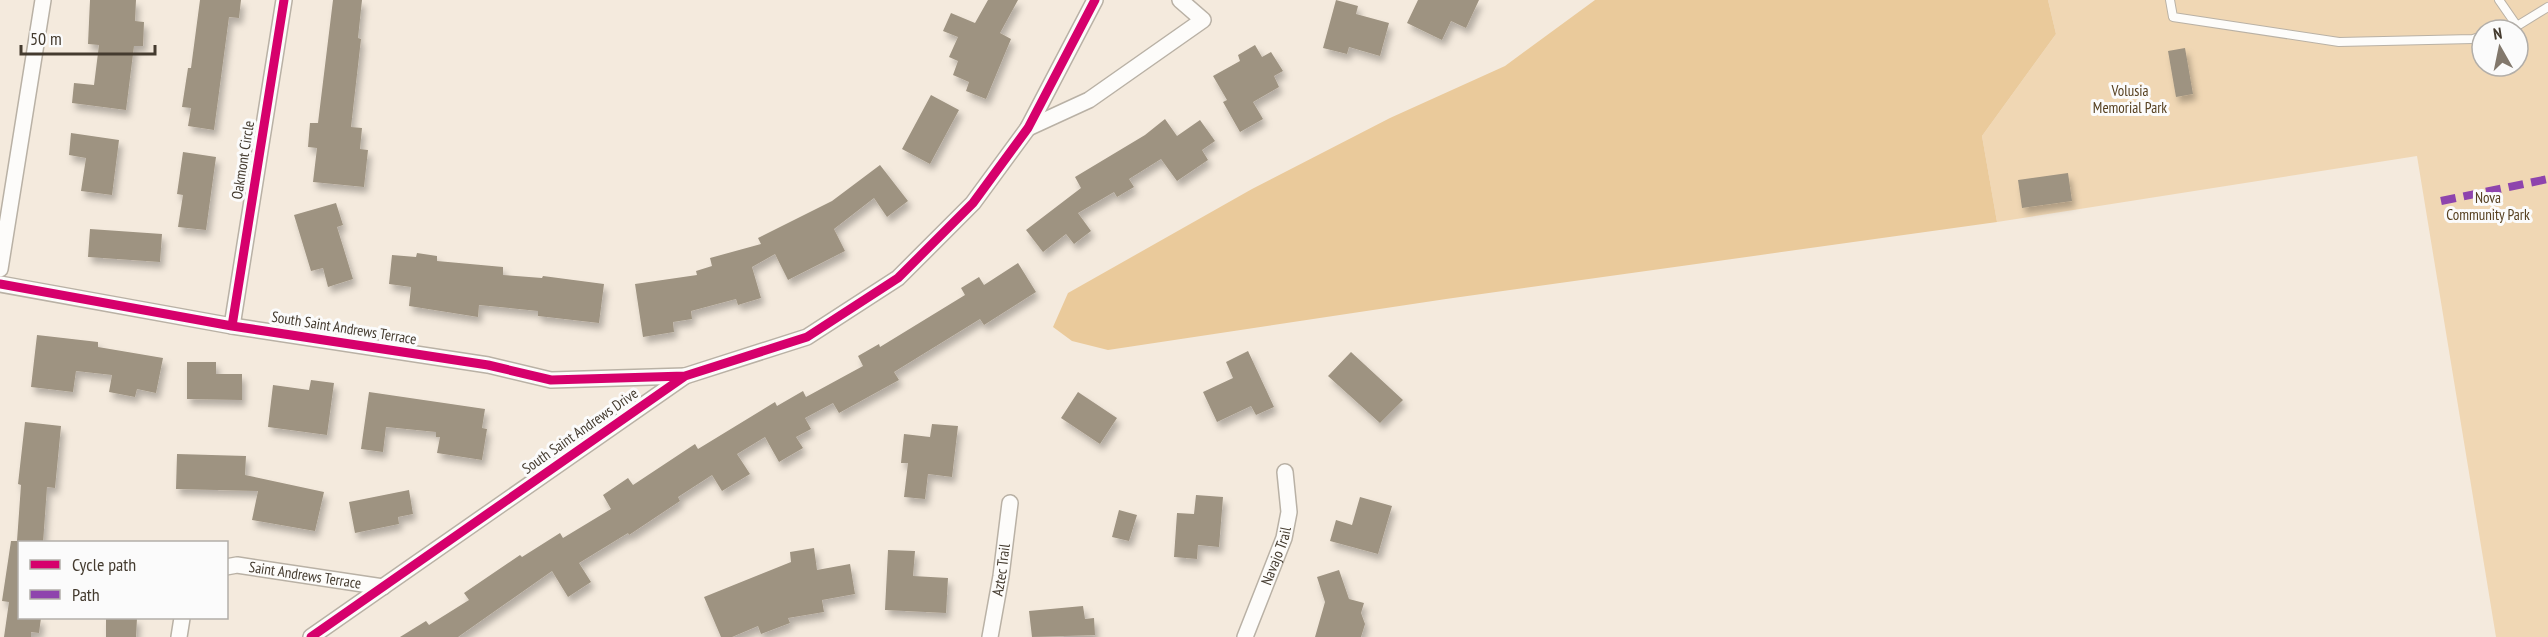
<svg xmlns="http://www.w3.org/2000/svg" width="2548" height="637" font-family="'PT Sans Narrow',sans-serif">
	<defs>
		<filter id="shadow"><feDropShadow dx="3.5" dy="6" stdDeviation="3" flood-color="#0004"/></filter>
	</defs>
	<rect width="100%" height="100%" fill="#f4eadd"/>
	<!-- green -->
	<path fill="#f0d7b4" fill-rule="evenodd" d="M2048,0H2548V637H2496L2417,156L1997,222L1982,136L2056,34ZM2482,30H2518V66H2482Z"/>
	<!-- forest -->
	<path fill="#eaca9b" d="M1595,0H2048L2056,34L1982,136L1997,222L1446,299L1108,350L1072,341L1053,327L1068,293L1252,189L1390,118L1505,66Z"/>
	<!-- building -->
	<path fill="#9e9381" filter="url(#shadow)" d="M90,0H136L135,21L144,22L143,46H134L126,110L72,103L74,83L94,85L99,45L88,44Z
		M200,0H241L239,18L229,17L214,130L188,126L191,108L182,107L188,68H191Z
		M333,0H362L358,38L361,39L351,127L362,128L360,149L368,150L364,187L313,182L317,148L308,147L310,123H318Z
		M988,0H1018L1000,33L1011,39L986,99L966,91L969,82L953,75L958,61L949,57L958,37L943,31L951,13L975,23Z
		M1336,0L1358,6L1356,14L1389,23L1380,56L1349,47L1347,54L1323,48Z
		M1418,0H1479L1466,28L1451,21L1442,40L1407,23Z
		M1255,45L1262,57L1271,52L1283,71L1274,76L1279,87L1253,102L1263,119L1240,132L1223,102L1227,100L1213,76L1240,61L1238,55Z
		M2185,48L2193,94L2176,97L2168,51Z
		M931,95L959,110L930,164L902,149Z
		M1165,119L1177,136L1200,120L1215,141L1202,150L1208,160L1177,181L1161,159L1129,179L1134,187L1117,197L1114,192L1078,213L1091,231L1074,244L1066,234L1043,252L1026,230L1081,188L1075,177L1145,135Z
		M71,133L119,140L112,195L81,191L86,158L69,155Z
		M183,152L216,157L206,230L178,227L183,195L177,194Z
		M880,165L908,201L887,217L874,198L834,229L845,251L788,280L775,254L752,267L761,298L738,305L736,299L691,311L692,319L673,322L674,332L643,337L635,284L697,275L696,271L712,266L710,258L761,244L758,238L832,201Z
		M2068,173L2072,201L2022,208L2018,180Z
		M336,203L343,225L337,227L353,279L328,287L323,268L311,271L294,215Z
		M90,229L162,234L160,262L88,257Z
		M417,253L437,256V261L503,267V275L542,278L543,276L604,284L599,323L538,316V311L479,305L478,317L409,306L411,287L389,284L392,255L416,257Z
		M1018,263L1036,292L984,325L980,319L894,372L899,380L839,413L833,403L805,418L811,429L796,437L803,448L779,462L765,437L737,454L750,474L722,491L712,475L678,497L680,501L629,535L628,533L579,563L591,582L568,597L552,571L458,637H400L426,621L429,625L469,600L464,593L520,555L522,557L560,533L563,538L611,509L603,495L628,478L633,485L695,444L698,449L775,402L777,406L803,391L806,397L863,366L858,356L879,344L880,347L965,295L961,288L979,277L984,285Z
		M37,335L98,342V347L163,358L156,393L137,389L135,397L109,392L112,375L76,371L73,392L31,387Z
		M1248,351L1274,407L1256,415L1251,406L1217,422L1203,392L1233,378L1226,362Z
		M1351,352L1403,400L1380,423L1328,376Z
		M187,362H216V374H242V400L187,399Z
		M311,380L334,383L327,435L268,427L273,385L309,390Z
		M369,392L485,409L482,428L487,429L482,460L437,453L440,437H436V432L386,427L383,452L361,449Z
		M1078,392L1117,418L1100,444L1061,418Z
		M25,422L61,426L55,488L47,487L43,543H20V618H41L39,633L31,632V637H4L9,602L2,601L11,541H17L21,485L18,484Z
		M932,424L958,426L952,477L928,474L925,499L904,497L908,463H901L904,434L930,437Z
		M177,454L246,456L245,475L324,492L315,531L252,520L258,491L176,489Z
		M409,490L413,514L398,517L399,524L355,533L349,502Z
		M1196,495L1223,497L1219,547L1198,545L1197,559L1174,557L1177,513L1194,514Z
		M1360,497L1392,506L1378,554L1330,541L1336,520L1352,525Z
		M1119,510L1137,515L1129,541L1112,537Z
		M814,548L817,570L850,564L855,594L822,600L824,612L788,618L790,623L761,634L758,626L732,637H721L704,597L791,562L790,552Z
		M888,550L915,551L913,576L948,578L946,613L885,610Z
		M1339,570L1349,599L1364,603L1361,613L1365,624L1361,637H1315L1325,602L1317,577Z
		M1083,606L1085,619L1094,618L1095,635L1032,637L1029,611Z
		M106,618H137L136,637H106Z"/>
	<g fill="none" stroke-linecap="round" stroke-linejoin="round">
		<defs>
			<path id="lane" d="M2170,0L2173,17L2339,42L2473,39L2482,36
				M2499,0L2517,26L2504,30
				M2517,26L2548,7"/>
			<g id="street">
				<path d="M1028,128L1089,100L1203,20L1180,0"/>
				<path d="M0,269L43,0"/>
				<path d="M0,284L232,326L488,365L551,380L685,376"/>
				<path d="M232,326L284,0"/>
				<path id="s1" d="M226,567L237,565L383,587"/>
				<path d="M179,637L182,618"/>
				<path d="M311,637L685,376L807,337L898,278L973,203L1028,128L1095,0"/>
				<path id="s2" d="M990,637L1001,576L1010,503"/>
				<path id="s3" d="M1245,637L1284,538L1289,512L1285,472"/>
			</g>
		</defs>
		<!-- lane casing -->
		<use href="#lane" stroke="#b9b1a5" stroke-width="10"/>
		<!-- street casing -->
		<use href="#street" stroke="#b9b1a5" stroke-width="18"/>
		<!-- lane -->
		<use href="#lane" stroke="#fdfcfa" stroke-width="8"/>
		<!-- street -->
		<use href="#street" stroke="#fdfcfa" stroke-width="15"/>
		<!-- quiet -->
		<path stroke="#8e44ad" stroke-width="8" stroke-dasharray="15 8" stroke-linecap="butt" d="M2441,201L2548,179"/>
		<defs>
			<path id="cycleway" d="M0,284L232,326L488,365L551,380L685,376
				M232,326L284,0
				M311,637L685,376L807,337L898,278L973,203L1028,128L1095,0"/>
		</defs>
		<!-- cycleway casing -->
		<use href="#cycleway" stroke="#fbfbfb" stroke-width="13"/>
		<!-- cycleway -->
		<use href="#cycleway" stroke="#d6006c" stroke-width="9"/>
	</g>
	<g text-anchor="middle" stroke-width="6" stroke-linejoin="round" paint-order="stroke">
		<!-- park labels -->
		<g font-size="15" fill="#553f1f" stroke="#fbfbfb">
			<text x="2130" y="96">Volusia<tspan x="2130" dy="17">Memorial Park</tspan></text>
			<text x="2488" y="203">Nova<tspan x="2488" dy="17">Community Park</tspan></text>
		</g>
		<!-- street labels -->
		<g font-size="15" fill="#443b2f" stroke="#fbfbfb">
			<text transform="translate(243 160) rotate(-81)" y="5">Oakmont Circle</text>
			<text transform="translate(344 328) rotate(9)" y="5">South Saint Andrews Terrace</text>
			<text transform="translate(580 431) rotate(-35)" y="5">South Saint Andrews Drive</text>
			<text dy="5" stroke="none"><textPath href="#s3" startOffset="87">Navajo Trail</textPath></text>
			<text dy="5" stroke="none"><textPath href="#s2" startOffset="68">Aztec Trail</textPath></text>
			<text dy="5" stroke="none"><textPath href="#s1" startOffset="80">Saint Andrews Terrace</textPath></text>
		</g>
	</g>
	<!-- legend -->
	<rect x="18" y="541" width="210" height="78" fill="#fbfbfb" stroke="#b2aea9" stroke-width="1.5"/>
	<rect x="30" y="560" width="30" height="9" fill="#d6006c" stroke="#b2aea9" stroke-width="1.5"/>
	<text x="72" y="571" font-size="18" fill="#443b2f">Cycle path</text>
	<rect x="30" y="590" width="30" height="9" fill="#8e44ad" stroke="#b2aea9" stroke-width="1.5"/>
	<text x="72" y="601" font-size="18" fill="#443b2f">Path</text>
	<!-- north arrow -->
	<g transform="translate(2500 48) rotate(351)"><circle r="28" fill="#fbfbfb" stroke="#b2aea9" stroke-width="1.5"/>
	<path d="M0-4.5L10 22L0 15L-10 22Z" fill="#82786c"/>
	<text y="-9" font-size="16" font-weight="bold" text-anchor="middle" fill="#443b2f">N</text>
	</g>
	<!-- scale -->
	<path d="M21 45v9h134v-9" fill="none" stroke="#443b2f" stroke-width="3"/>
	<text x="30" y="45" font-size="18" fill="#443b2f" stroke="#fbfbfb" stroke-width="4.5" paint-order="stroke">50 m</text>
</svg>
